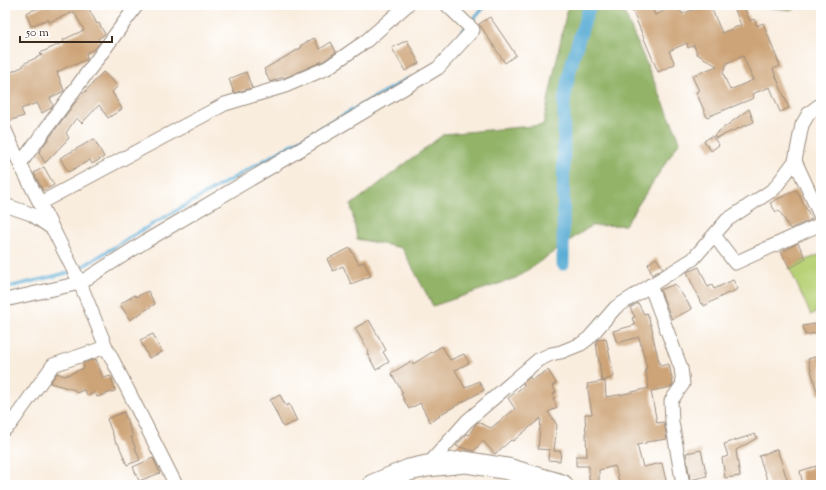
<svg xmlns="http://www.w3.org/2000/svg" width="826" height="490" font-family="'Sorts Mill Goudy',serif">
	<rect width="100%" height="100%" fill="#fff"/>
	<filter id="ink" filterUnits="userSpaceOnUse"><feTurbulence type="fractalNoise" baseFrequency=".025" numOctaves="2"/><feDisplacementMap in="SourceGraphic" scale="8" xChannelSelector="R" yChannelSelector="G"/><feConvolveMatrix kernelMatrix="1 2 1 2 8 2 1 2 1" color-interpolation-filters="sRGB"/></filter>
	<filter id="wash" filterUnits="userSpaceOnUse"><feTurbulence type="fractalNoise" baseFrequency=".012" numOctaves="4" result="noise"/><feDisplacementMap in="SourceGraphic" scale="16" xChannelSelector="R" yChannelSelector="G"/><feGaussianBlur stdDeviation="0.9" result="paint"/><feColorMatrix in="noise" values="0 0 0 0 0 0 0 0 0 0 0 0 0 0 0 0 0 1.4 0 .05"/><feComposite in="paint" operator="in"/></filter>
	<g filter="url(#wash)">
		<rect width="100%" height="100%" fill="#f9edde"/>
		<!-- green -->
		<path fill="#b8d176" stroke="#7a7e4a" d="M821,254V309L811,315L789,267Z"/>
		<!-- forest -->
		<path fill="#92b367" stroke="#666e42" d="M568,5H621L680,141L625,225L591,226L516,278L433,306L402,248L357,239L351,205L444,134L543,125Z
			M758,5H795L794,10L759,7Z"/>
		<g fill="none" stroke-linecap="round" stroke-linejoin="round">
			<!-- stream -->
			<path stroke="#59acd4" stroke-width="3.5" d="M444,52L486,5
				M77,270L137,233L407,79
				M5,288L71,272"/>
			<!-- canal -->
			<path stroke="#59acd4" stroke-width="13" d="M563,264L564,104C568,69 579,38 590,5"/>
		</g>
		<g id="blocks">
			<!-- building -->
			<path fill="#cda478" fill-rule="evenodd" d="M46,5H90L88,7L97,24L99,23L105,34L98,39L100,42L95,49L86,53L87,59L75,65L74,64L57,72L64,91L50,98L53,105L51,108L42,113L37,103L21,109L24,116L5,122V75L24,66L23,64L42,55L40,53L64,42L63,40L84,30L74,12L49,22L48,19L31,26L26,13Z
				M630,5H651L655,15L677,5H678L682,14L705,5H710L722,33L741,25L733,5H743L750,21L754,19L757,26L763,23L780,66L773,69L789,108L780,112L770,87L752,94L754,98L707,117L696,92L699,91L692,76L717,66L697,54L694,45L688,48L687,43L669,51L675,64L658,72ZM743,56L753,80L730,90L723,73L727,63Z
				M490,17L516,55L505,63L479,24Z
				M314,38L320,49L331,42L336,52L323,61L284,78L283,77L270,82L264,69L301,48L300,46Z
				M407,40L419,63L405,71L392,48Z
				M103,72L118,86L112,92L122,109L108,118L99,105L82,123L76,118L66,133L69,138L45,163L39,152L74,104Z
				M246,72L252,88L234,93L229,79Z
				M749,109L754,122L716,138L714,135Z
				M712,136L719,145L711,151L704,141Z
				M94,139L104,157L92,164L90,160L68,172L60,158Z
				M44,167L54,185L43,191L34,173Z
				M796,190L812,219L790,229L779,210L776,212L770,203Z
				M798,243L806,259L790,268L781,252Z
				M350,248L359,264L364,262L371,276L351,284L343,266L333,271L327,259Z
				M656,258L663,268L652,275L648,264Z
				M699,267L708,287L712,285L714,289L733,280L738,289L728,294V293L704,306L703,303L701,304L687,272Z
				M675,284L692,309L672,319L660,290Z
				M148,291L155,304L130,320L120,304L135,295L136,297Z
				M638,303L644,314L647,313L653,332L652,333L660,366L669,364L673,384L671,387L651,391L657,423L664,422L667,439L646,442V443L637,445L643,467L662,463L666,481L642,485H620L615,466L599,470V481H589V466H576V456H587L585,414H592L587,384L605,381L606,397L624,394L649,388L645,369H647L639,337L617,343L613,331L635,325L632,318L635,317L630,308Z
				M369,320L386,350L383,352L389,362L376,370L367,353L369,352L355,328Z
				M821,323V332L805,335L803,326Z
				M153,334L162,352L149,358L140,340Z
				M606,338L614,377L602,381L596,343L598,340Z
				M442,346L450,360L464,354L469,363L455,370L465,388L479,381L484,390L439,415L440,416L430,422L420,403L409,409L401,394L403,393L391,373L412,361L413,364Z
				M821,355V395H818L808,359Z
				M96,359L103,378L111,376L115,391L97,397L95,392L88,396L84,390L76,393L75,390L50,383L57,373L65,376L84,368L83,363Z
				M548,370L556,383L552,386L556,392L553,394L555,398L553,399L557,408L548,412L557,425L554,451H561L560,461L548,460L549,450H550L538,449L541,418L513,441L511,440L495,454L483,441L474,451L456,446L467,434L469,435L475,425L478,422L491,428L515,409L508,398L524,386L523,383L530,377L532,380Z
				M280,395L286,406L289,404L297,421L283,427L270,400Z
				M124,412L133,437H131L140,460L127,465L118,443H116L107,419Z
				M755,434L757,438L736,450L740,476L725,478L722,458L728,456L724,444Z
				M777,449L788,482L779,485H769L759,456Z
				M701,450L707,476L690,480L686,453Z
				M153,458L160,473L139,481L133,467Z
				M816,466L819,485H803L800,471Z"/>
		</g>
	</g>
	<g filter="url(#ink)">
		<use href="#blocks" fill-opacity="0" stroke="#9a8c7e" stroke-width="1"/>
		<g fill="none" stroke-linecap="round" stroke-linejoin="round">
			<defs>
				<path id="minor" d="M5,130L20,164L52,227
					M795,161L821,217
					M20,164L137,5
					M40,203L225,104L285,86L327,68L366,41L407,5
					M5,205L31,214L53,229L80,283L106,347L176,485
					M714,235L735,263L821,224
					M650,285L681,368L683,384L671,401L672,422L683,485
					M5,300L80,283L146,241L438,68L473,30L447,5
					M5,429L10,425L53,365L106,347
					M427,466L467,421L538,360L551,354L561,352L581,344L589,338L616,307L693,259L727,220L774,189L795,161L802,125L809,113L821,104"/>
				<path id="primary" d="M373,485L409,470L427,466L465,462L508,469L562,485"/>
			</defs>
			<!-- minor casing -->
			<use href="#minor" stroke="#9a8c7e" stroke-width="15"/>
			<!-- primary casing -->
			<use href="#primary" stroke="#9a8c7e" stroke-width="23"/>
			<!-- minor -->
			<use href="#minor" stroke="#fff" stroke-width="13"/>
			<!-- primary -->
			<use href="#primary" stroke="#fff" stroke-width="21"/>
		</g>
	</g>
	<!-- margin -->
	<rect width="826" height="490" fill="none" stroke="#fff" stroke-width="20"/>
	<!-- scale -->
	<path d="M20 36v6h92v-6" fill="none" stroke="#3b2a1e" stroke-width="2"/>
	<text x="26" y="36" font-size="12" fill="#3b2a1e" stroke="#ffffff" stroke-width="3" paint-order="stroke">50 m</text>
</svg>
